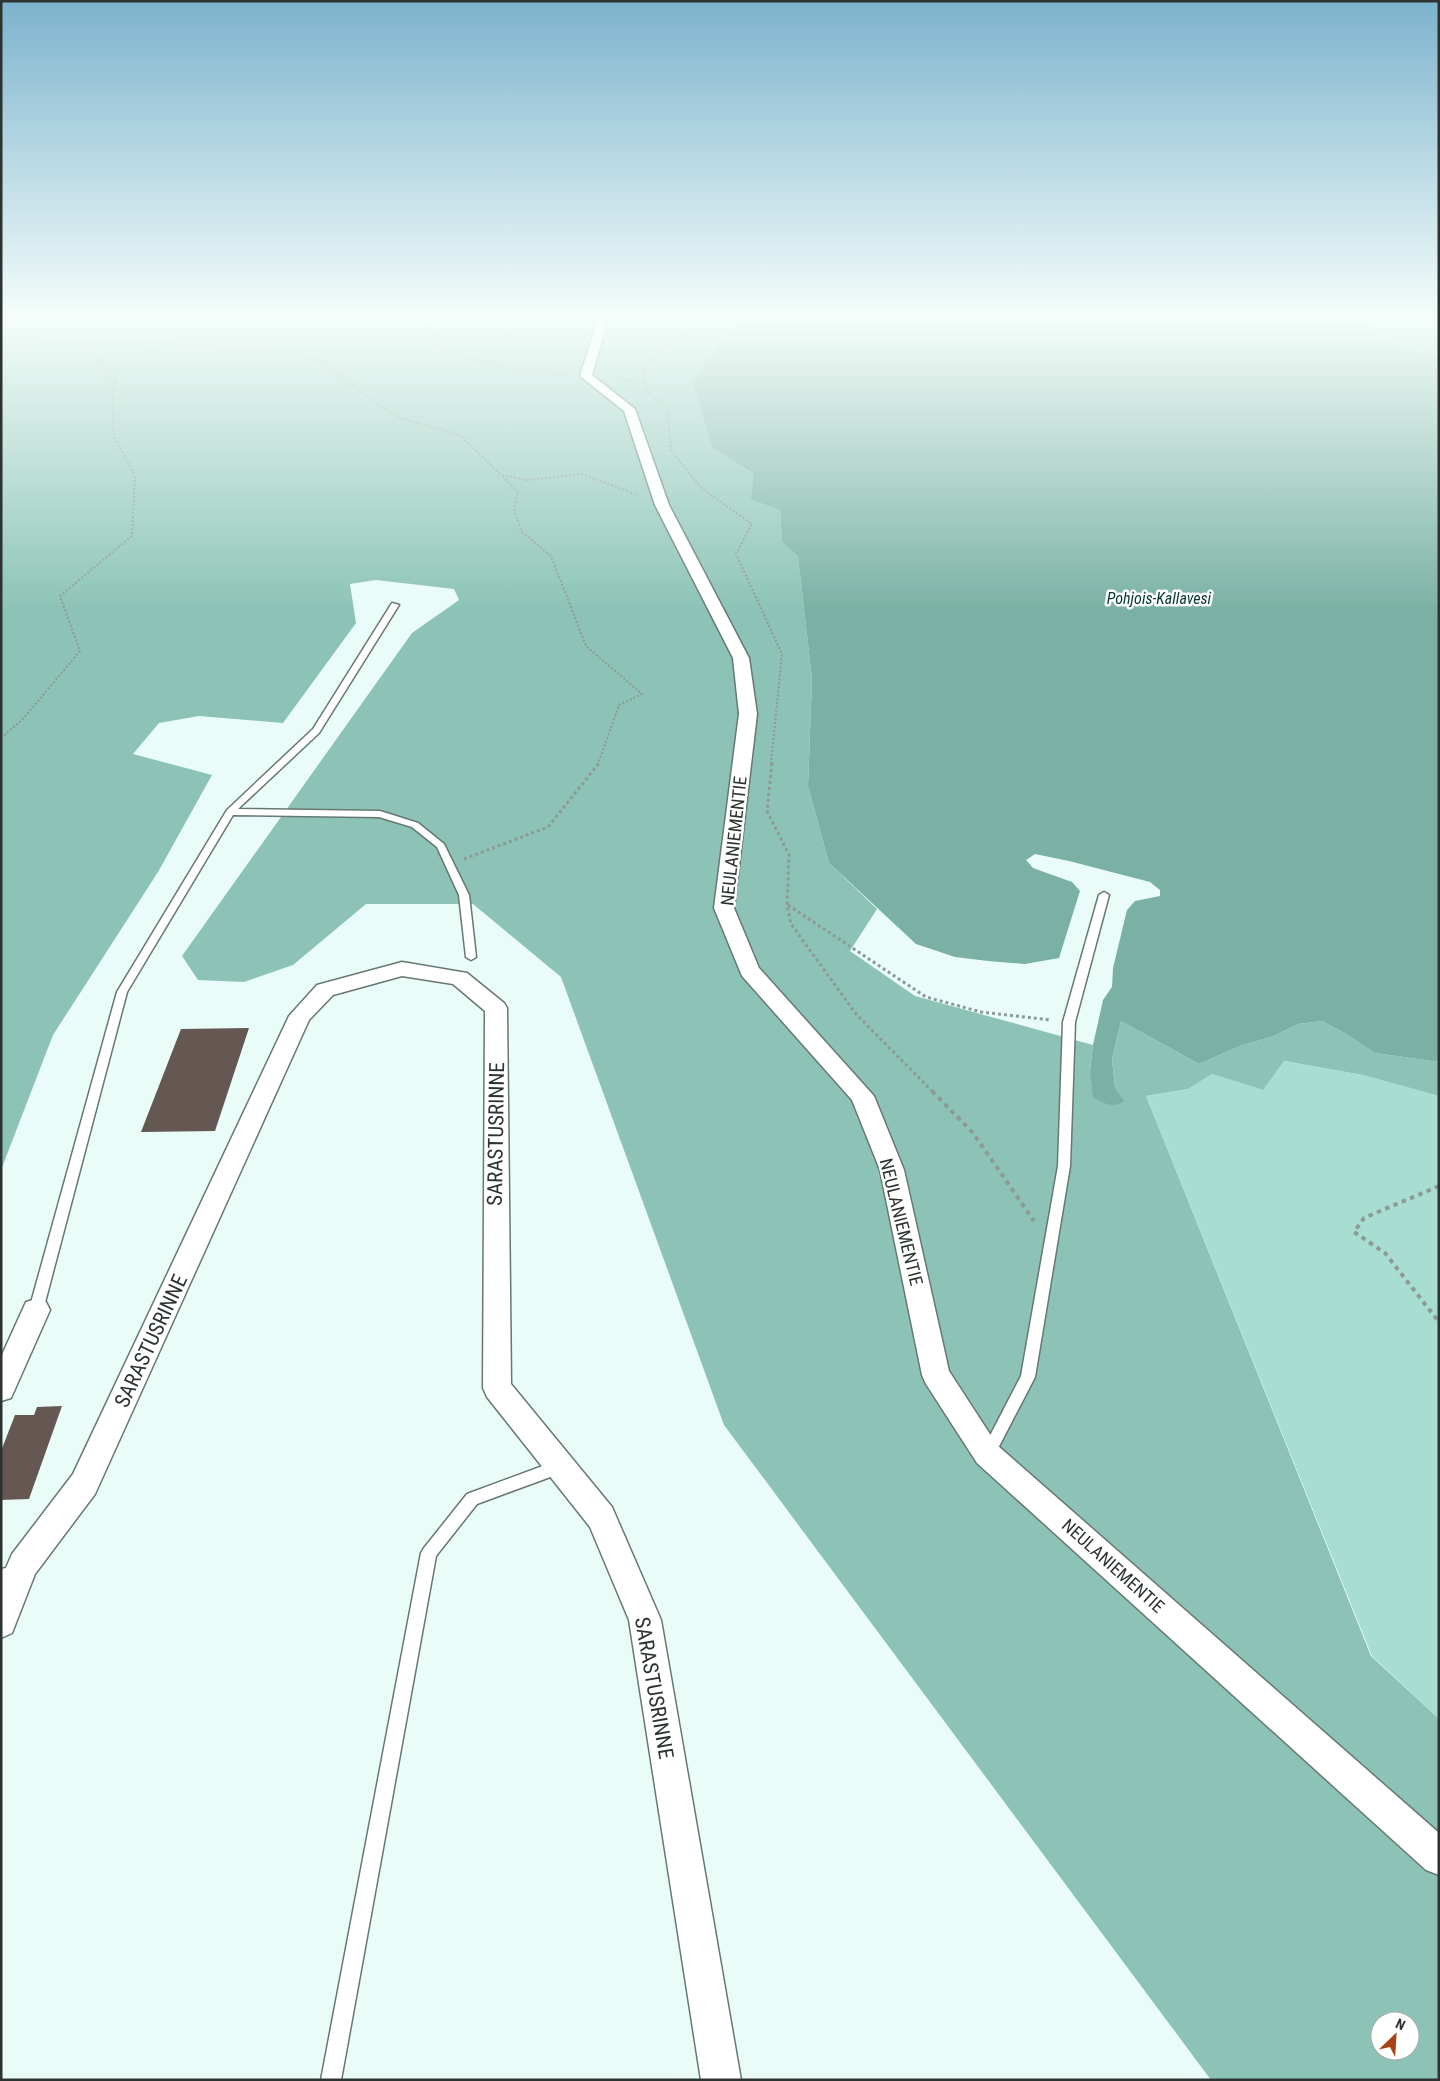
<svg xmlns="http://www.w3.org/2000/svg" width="1440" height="2081" font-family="'Roboto Condensed',sans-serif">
	<rect width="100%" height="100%" fill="#e9fcf7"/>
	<!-- green -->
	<path fill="#a7ded1" d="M1283,1061L1363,1075L1439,1096V1719L1372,1656L1146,1096L1188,1089L1212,1074L1263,1090Z"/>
	<!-- forest -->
	<path fill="#8cc3b6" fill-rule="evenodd" d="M1,320H733L732,324L743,331L718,345L712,448L754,474L780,510L782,542L798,555L812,679L808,786L829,863L877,909L850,951L915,996L1093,1045L1090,1071L1115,1088L1112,1059L1121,1021L1199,1064L1240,1046L1274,1036L1298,1024L1322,1021L1346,1034L1375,1053L1439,1062V1096L1363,1075L1284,1061L1263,1090L1212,1074L1188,1089L1146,1096L1371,1656L1439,1719V2080H1211L724,1425L561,977L473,904H366L293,965L244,982L198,980L182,956L412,633L459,600L454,589L376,580L350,584L356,623L283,723L199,716L159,723L133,754L212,775L158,872L53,1035L1,1170ZM1380,2021H1410V2051H1380Z
		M1366,320H1439V356L1396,347L1379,337Z"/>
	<!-- water -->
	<path fill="#7ab1a4" d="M733,320H1366L1379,337L1396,347L1439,356V1062L1375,1053L1346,1034L1322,1021L1298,1024L1274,1036L1240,1046L1199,1064L1121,1021L1112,1059L1115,1088L1124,1101C1113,1109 1103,1103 1093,1097L1090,1071L1093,1045L1103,1000L1112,987L1113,968L1127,910L1135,901L1160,896V890L1150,882L1069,861L1035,854L1026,860L1033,868L1072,882L1080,891L1059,958L1025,964L988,961L955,957L916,944L829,863L808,786L812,679L798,556L782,542L780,510L751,499L754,474L712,448L693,382L718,345L742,331L731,324Z"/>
	<!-- building -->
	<path fill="#655751" d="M249,1028L215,1131L141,1132L181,1029Z
		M62,1406L29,1499L1,1500V1451L15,1415H34L37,1407Z"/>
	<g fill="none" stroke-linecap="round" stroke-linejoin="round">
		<defs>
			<path id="service" d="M392,603L399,605L319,733L238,809L380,811L418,823L444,844L469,895L476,957L471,960L466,957L459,895L437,847L412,827L379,817L233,815L127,992L43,1310L41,1314L36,1316L31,1314L29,1310L117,992L227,810L313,729Z
				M1104,892L1109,895L1075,1022L1070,1166L1035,1377L993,1458L988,1460L983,1458L981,1453L1021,1376L1058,1166L1063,1022L1099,895Z
				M559,1460L564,1462L566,1467L564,1472L477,1504L436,1556L341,2080H321L421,1553L424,1548L467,1494Z"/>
			<path id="minor" d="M598,320H608L592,375L635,409L669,505L749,658L757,714L734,908L759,968L874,1096L904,1170L949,1371L997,1445L1439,1833V1875L1426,1870L977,1463L926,1384L922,1375L880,1170L852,1100L742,976L714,908L739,714L733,658L655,505L624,411L580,376Z
				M402,962L467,973L504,1003L507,1008L511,1384L612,1507L661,1620L741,2080H701L629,1620L590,1527L487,1397L483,1388L485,1011L453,984L402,976L333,995L309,1020L95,1494L35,1574L12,1633L1,1638V1569L6,1568L12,1554L73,1474L289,1016L317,985Z
				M36,1299L46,1302L50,1310L11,1398L1,1401V1357L26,1302Z"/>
		</defs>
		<!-- service casing -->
		<use href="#service" stroke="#677874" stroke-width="3"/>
		<!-- minor casing -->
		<use href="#minor" stroke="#677874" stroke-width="3"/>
		<!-- path-far2 -->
		<path stroke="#8d9a97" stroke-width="2" stroke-dasharray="2 2" stroke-linecap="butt" d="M115,320H122
			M305,320L346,325L366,320
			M414,320L432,330L435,342L445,353L494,364L567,375
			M694,320L695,327L661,351L643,370L646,390L667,409L671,450L701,488L752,524L736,554L782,654L771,764
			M1,347L43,344L158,343L297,354L325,362L370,399L400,418L460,435L501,475L527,480L581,474L638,495
			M621,380L645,382
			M502,476L518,492L514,511L522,532L551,556L586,646L642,694L619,705L598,764
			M1,738L23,719L80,651L60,596L132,536L135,476L114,437L112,404L116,381L92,353L95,344"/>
		<!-- path-far1 -->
		<path stroke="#8d9a97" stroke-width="3" stroke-dasharray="3 3" stroke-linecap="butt" d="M772,763L767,811L789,855L787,905L791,924L856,1014L933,1092
			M464,859L548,827L599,763
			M788,905L926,997L981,1012L1051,1020"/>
		<!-- path -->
		<path stroke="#8d9a97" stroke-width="4" stroke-dasharray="4.5 4.5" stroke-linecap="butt" d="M932,1091L973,1133L1034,1221
			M1439,1186L1364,1218L1354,1232L1385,1253L1439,1322"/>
		<!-- service -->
		<use href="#service" fill="#fff" fill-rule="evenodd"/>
		<!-- minor -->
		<use href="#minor" fill="#fff" fill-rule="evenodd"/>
	</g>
	<!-- sky -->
	<linearGradient id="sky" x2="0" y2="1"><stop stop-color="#7cb3cd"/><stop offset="0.52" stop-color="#f5fefb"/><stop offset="1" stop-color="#f5fefb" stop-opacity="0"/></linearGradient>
	<rect width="1440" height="612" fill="url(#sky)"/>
	<g text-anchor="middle" stroke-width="5" stroke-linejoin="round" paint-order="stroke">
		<!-- far-water labels -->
		<g font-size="16" font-style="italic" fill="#033830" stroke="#fff">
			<text x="1159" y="604">Pohjois-Kallavesi</text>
		</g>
		<!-- street labels -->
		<g font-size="18" fill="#2c3331" stroke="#fff">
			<text transform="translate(734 841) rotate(-84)" y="6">NEULANIEMENTIE</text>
			<text transform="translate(901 1222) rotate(76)" y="6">NEULANIEMENTIE</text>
			<text transform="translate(1113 1566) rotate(42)" y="6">NEULANIEMENTIE</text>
		</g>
		<!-- near-street labels -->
		<g font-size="21" fill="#2c3331" stroke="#fff">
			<text transform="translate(496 1134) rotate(-89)" y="7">SARASTUSRINNE</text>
			<text transform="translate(151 1341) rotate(-65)" y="7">SARASTUSRINNE</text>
			<text transform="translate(654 1688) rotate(80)" y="7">SARASTUSRINNE</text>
		</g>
	</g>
	<!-- border -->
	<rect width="1440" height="2081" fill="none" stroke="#2c3331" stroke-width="5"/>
	<!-- north arrow -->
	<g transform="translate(1395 2036) rotate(25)"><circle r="24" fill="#ffffff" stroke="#abadad"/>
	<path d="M0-4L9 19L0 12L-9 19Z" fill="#a74214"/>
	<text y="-8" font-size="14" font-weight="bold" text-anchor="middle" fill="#2c3331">N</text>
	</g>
</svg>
